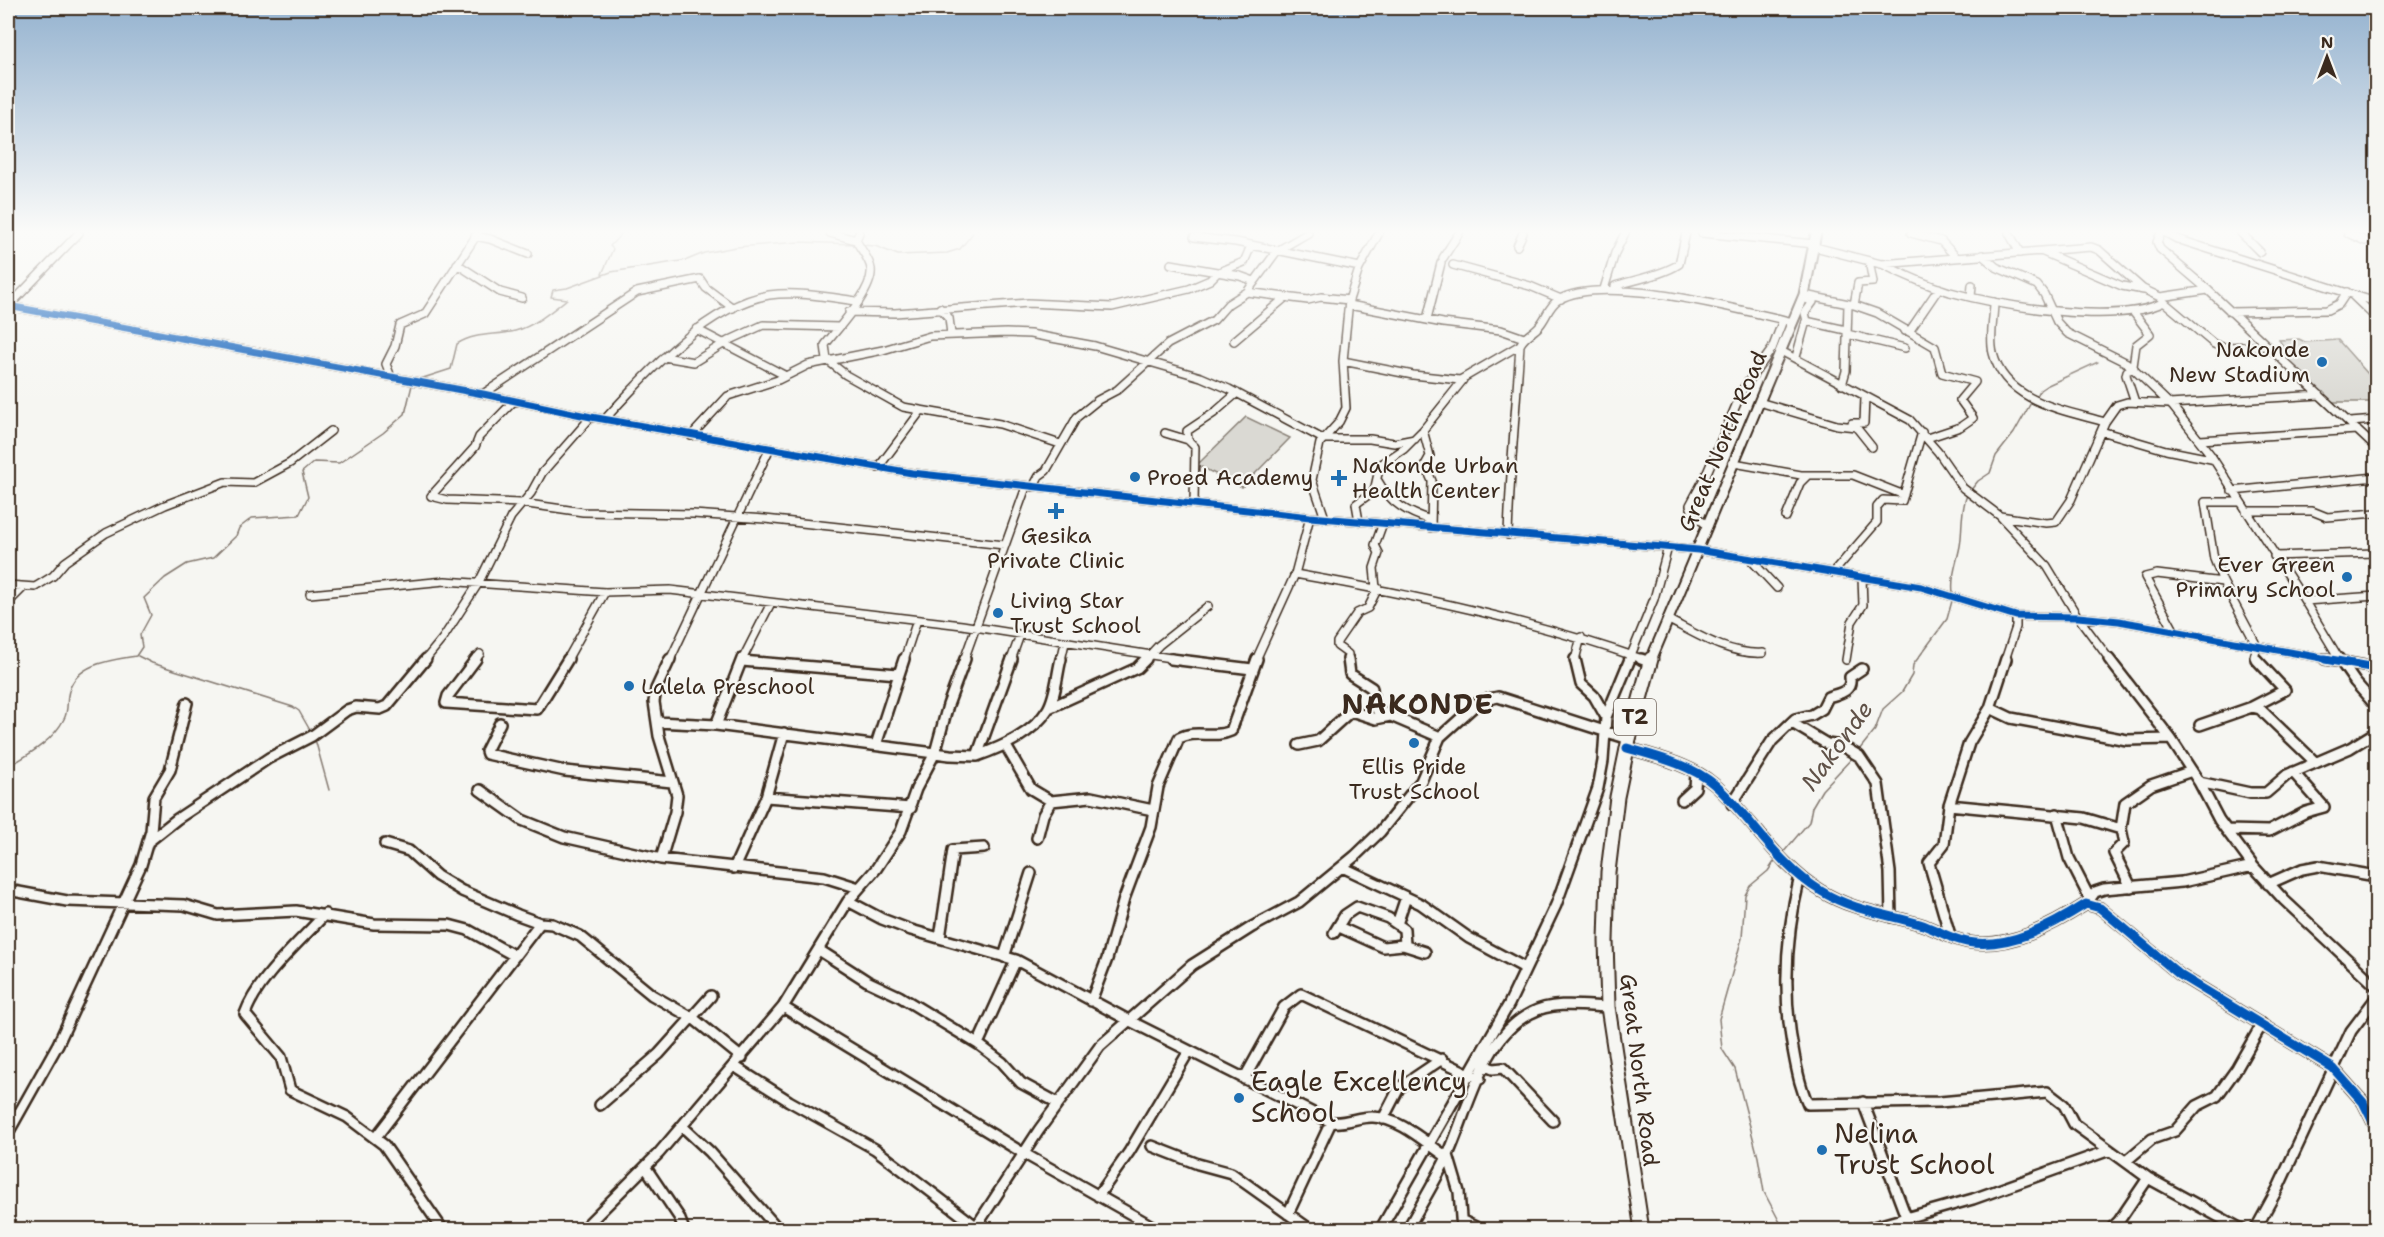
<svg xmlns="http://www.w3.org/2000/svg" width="2384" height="1237" font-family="'Shantell Sans',sans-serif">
	<rect width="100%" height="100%" fill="#f6f6f2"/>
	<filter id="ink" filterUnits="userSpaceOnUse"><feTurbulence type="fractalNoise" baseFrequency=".0167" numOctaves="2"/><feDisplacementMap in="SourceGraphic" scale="12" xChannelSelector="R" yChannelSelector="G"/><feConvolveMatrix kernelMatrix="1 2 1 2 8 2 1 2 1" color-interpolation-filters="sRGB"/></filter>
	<g filter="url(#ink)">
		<!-- green -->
		<path fill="#dad9d3" stroke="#8a8278" stroke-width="1.5" d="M2299,339L2305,342L2338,340L2376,383V402H2332L2275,352L2287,351L2279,340Z
			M1246,417L1290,438L1242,487L1197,465Z"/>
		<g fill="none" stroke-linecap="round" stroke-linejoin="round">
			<!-- stream -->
			<path stroke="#857a71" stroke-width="1.5" d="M862,245L875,246L898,255L947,253L960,249L973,233
				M602,274L613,249L610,246L622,233
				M420,379L451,369L457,344C476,332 495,336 515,331C534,326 552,311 567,299L551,297L553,290L567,288L611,272L687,260L704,253L736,247L799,242L854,244
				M2036,398L2040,390L2046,386L2098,362
				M1970,491L1978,481L1990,473L1996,456L2014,433L2032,401
				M1953,593C1951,576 1957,562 1960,546C1963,529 1960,512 1967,495
				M138,656L152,663L293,707L299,711L311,732
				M315,739L329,790
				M1859,750L1875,730L1883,709L1902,692L1912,675L1913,665L1947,619L1952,601
				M8,767C29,754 53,741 64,719C69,710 66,700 69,691C77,663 112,660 136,656L142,647L140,635L151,615L144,598L165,578L187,564L213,558L236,536L239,528L252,518L299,515L308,497L302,472L314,462L339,463L383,433L405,414L412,385
				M1782,854L1809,822L1812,807L1822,790L1854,756
				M1776,859L1768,871L1750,886L1745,895L1742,938L1719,1019L1722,1049L1735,1069L1758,1157L1764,1192L1784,1230"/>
			<defs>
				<path id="minor-far1" d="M830,233L856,240
					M859,233L856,240C860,249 870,259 871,269C874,290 837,329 825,345L827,360L846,375L903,407L1000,424L1060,444
					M1702,233L1815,244
					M1911,233L1941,241L1956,257
					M2009,233L2020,253
					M2161,233L2157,242L2160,249L2208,290L2376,448
					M2166,233L2177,239L2376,302
					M2241,233L2260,252
					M2348,233L2365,241
					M2367,233L2376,236
					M475,236L490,239L528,254
					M1194,237L1236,242L1360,267
					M1517,246L1523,233
					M1815,247L1881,264L2091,247L2099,250L2143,289L2160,297L2208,290
					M2043,252L2122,286L2144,290
					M1982,255L1996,267L2037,285L2044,294L2057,322L2067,333L2127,363L2173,407L2210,454L2301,595L2340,660
					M1443,258L1459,233
					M457,264L500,292L522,298
					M1171,264L1240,276L1254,281
					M1882,264C1904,275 1927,285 1950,292C2001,306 2117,326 2164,302L2160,297
					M1453,265L1530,286L1561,299
					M1615,286C1634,280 1665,274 1679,264L1686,233
					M1604,289L1615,253L1625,233
					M1247,292L1308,300L1321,297L1349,300
					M2351,294L2376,318
					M1804,295L1854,305L1877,313L1935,347L1942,373L1975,382L1960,400L1973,418L1960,427L1927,438
					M1971,297L1972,285
					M1804,298L1813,302L1805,313L1807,321
					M1994,302C1994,318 1989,337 1993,353C2005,402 2064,410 2105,422
					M2164,302L2214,344L2222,347L2267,346
					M1349,305L1443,323L1501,330L1524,338
					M1854,305L1858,283L1873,282L1869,261
					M8,306L483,394L591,417L912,473L1310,517L1698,550L1921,587L2016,616L2078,617L2119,621L2333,660
					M8,307L79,233
					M940,308L949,318L951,334
					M849,312L895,313L1028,303L1112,307L1189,289L1210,280L1217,273L1244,262L1251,246
					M2230,312L2327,310L2339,304L2347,292
					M1427,319L1441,263
					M696,329L786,376
					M1905,331L1911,329L1939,288
					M1847,334L1905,348
					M1234,341L1286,297
					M1781,351L1910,420L1938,452L1963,488L2000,516L2046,523L2056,522L2071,500L2105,422L2117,405L2127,402L2169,404L2320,395
					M664,357L694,362L728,341L763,325L839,327
					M1796,357L1806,321L1846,330
					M1343,361L1413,375L1460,380L1520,345
					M2133,366L2136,345L2150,334L2134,313
					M2134,368L2127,371L2126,375L2135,402
					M391,377L386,364L395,346L400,325L425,314L478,233
					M1842,385L1846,371L1848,304
					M483,394L637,292L700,279L706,288L733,308
					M514,401L479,437L475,447L431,496L447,500L521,503L583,512L693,514L765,519L1004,545
					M1759,402L1837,425L1856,427L1872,447
					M605,419C646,374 706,306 769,295C797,291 828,297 856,301
					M2350,422L2376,420
					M1852,423H1864L1865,397
					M1423,430L1430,456L1425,465L1432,481L1431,528
					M2101,431L2166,450L2211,459
					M1165,433L1188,440L1195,447L1194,504
					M691,436L728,396L778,380L808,365L883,350L930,336L1006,333L1030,334L1095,346L1201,377L1229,389L1323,439H1370L1394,443L1415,439
					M1188,440L1187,431L1214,413L1237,393
					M2200,440L2357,430
					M1734,463L1801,475H1853L1904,495
					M878,468L920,412
					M1378,481C1390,503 1408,513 1431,520
					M1033,487L1039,476L1046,471L1077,417L1098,400L1117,390L1168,344L1214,320L1228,304L1247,292L1277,251L1308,233
					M2232,491L2376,477
					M2240,502H2205L2214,559L2223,582L2257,646L2254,657L2257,660
					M2246,511H2312L2327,517L2376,513
					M2000,516L2047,566L2078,617L2110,660
					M1786,517L1800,483L1807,476
					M1325,518L1312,480L1320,443L1339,422L1346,408L1343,361L1349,300L1359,269L1379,233
					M1359,521L1356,504L1374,491L1380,465L1404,449L1423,430L1463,380
					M1708,526L1693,514L1690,505L1706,475L1743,389L1772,349L1783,320
					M1508,535C1510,471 1516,409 1520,345C1524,336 1533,333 1539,326C1547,317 1548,307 1558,300C1604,273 1740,310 1793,322
					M2274,556L2376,553
					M1750,559L1777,588
					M1833,573L1877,522V507L1883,500L1902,501L1922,432
					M1295,574C1414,595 1531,620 1645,660
					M8,585L35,587L53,576L65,562L106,533L165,505L225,482L253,483L290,463L331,431
					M1376,588L1374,568L1379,553L1375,545L1383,523
					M310,594L445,581L605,592L670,590L962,625L1183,660
					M2305,601L2376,596
					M8,603L24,587
					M1669,620C1698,635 1729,655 1763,653
					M2174,630L2145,577L2157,574L2223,582
					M425,660L443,638L478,584L511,517L531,493L542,473L591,417
					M475,660L480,654
					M567,660L605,592
					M670,660L769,450
					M742,660L771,603
					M904,660L917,620
					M964,660L1026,487
					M1011,660L1020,635
					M1061,660L1065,643
					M1145,660L1159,645L1208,606
					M1256,660L1295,574L1310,517
					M1348,660V654L1337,646V642L1357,613L1368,608L1378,588
					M1575,660L1581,637
					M1629,660L1654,599L1668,547
					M1846,660L1852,622L1863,605L1862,577
					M2005,660L2016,627V616"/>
				<path id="minor" d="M476,659L448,696L446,703L537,709L568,659
					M1171,659L1252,669
					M1348,659L1350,674L1372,688L1373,704L1377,710L1440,737
					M1575,659L1581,684L1594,696L1606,717
					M1641,659L1650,662
					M2109,659L2171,739L2199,782L2219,820L2253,866L2284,900L2376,986
					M2325,659L2376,668
					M2339,659L2355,682L2376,706
					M742,661L898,674
					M2252,707L2260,709L2316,763
					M1049,708L1137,668L1146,659
					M1990,708L2011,718L2127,740L2171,739
					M657,722L716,725L950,755L977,756L1012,659
					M500,723L486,751L487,754L565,771L672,782
					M1792,723L1827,744L1842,746L1859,756L1878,784L1890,872L1891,917
					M716,725L742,659
					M2200,725L2252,707L2285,690L2256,659
					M876,745L904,659
					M1299,745L1318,741L1351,711L1376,719L1390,716
					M1006,746L1031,789L1051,801L1091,797L1153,810
					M1627,748C1655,756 1692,765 1715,785C1752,818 1777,865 1821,891C1851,910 1886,914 1920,924C1936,929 1950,939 1967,942C2008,950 2053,925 2086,904L2100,908L2180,975L2333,1068L2363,1102L2376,1128
					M977,756C1002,747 1033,734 1048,709C1056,696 1057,674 1061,659
					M2199,782L2250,793H2266L2287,775L2350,748L2376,732
					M480,790L522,820L564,837L661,859L824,877L859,888
					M766,797L911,808
					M1682,800L1695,788L1696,773
					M1732,804L1772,741L1795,719L1812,715L1822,709L1828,697C1840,693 1852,692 1850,677L1862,669
					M1949,805L2084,818L2121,829
					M2057,814L2069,858L2090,899
					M2227,830L2269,831L2306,812L2324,807L2293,772
					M1037,838L1043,815L1051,801
					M148,842L177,819L269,758L312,736L347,710L356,707L380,709L387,706L426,659
					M385,844L409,851L437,876L462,891L518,915L540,923L552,924L580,936L652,995L694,1019L742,1058
					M661,859L675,812L677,795L659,736L654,702L656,689L670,659
					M1342,867L1421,904L1469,938L1525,968
					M734,868L766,797L784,733
					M1800,876C1785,937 1782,998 1795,1060C1798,1075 1801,1090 1808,1104L1940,1102L2047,1092L2064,1105L2074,1124L2148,1178L2243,1230
					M2268,884L2302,869L2318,866L2376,876
					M2131,887L2114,853L2124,843L2121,829L2125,803L2151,785L2192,771
					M8,890L67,901L184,905L218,915L296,911L374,924L449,925L468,930L515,956
					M848,901L882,919L911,930L1016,960L1130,1021L1331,1122C1346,1124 1359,1116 1373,1117C1400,1118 1426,1143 1447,1157
					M2086,904L2095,892L2104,889L2182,882L2253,866
					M325,914C300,942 257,979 245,1014L281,1057L290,1090L347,1117L384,1145L443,1230
					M1397,924L1406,897
					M1339,927L1383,947L1403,945L1425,952
					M1334,933L1345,915L1357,907L1388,918L1404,929L1405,945
					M1950,935L1929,863L1944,844L1949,805L1969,743L1990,708L2006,659
					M940,938L953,850L984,848
					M819,950L867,981L899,996L978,1044L1002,1062L1021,1083L1058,1103
					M1004,957L1031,873
					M1091,1001L1107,959L1124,899L1151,827L1158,787L1179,738C1196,729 1214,739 1231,731L1257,659
					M783,1007L1023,1153L1159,1230
					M978,1044L1016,960
					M734,1066L789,1101L875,1149L981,1230
					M1486,1066L1493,1069L1503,1068L1553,1121
					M1244,1079L1284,1007L1301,994L1480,1079
					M1863,1102L1906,1217
					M600,1105L659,1054L711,996
					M1383,1119L1399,1088L1442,1059
					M682,1126L710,1152L779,1230
					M8,1133L58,1044L141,865L151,831L154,797L170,770L187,703
					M376,1137L540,923
					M1152,1146L1198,1164L1231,1173L1311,1230
					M1448,1155L1459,1192L1462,1230
					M2126,1161L2152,1139L2175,1131L2197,1106L2217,1096L2237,1068L2262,1024
					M646,1168L679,1217L684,1230
					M1098,1196L1129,1152L1189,1051
					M1288,1214L1331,1122
					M1463,1221L1482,1230
					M582,1230L659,1153L783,1007L848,901L876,869L901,831L916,789L935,753L948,705L965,659
					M974,1230L1039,1130L1100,1046L1192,965L1252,927L1299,902L1355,856L1380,832L1421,781L1440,737L1480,701L1498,697L1629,739
					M1380,1230L1509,1004L1556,905L1598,788L1603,761L1606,717L1630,659
					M1407,1230C1420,1206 1435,1182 1447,1157C1468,1112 1482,1037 1531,1013C1553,1001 1584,1006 1608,1007
					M1863,1230L1973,1199L2110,1150
					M2110,1230L2119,1221L2148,1178
					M2255,1230L2278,1188L2351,1031L2376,998"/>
				<path id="highway-far1" d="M1651,660L1804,295L1816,233"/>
				<path id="highway" d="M1642,1230L1608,1007L1606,941L1608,872L1617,797L1629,739L1651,659"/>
			</defs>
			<!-- minor-far1 casing -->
			<use href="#minor-far1" stroke="#3b2a1e" stroke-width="10"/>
			<!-- minor casing -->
			<use href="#minor" stroke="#3b2a1e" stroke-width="14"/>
			<!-- highway-far1 casing -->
			<use href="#highway-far1" stroke="#3b2a1e" stroke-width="13"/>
			<!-- highway casing -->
			<use href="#highway" stroke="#3b2a1e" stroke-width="17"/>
			<!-- minor-far1 -->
			<use href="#minor-far1" stroke="#f6f6f2" stroke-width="7"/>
			<!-- minor -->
			<use href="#minor" stroke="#f6f6f2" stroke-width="9"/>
			<!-- highway-far1 -->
			<use href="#highway-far1" stroke="#f6f6f2" stroke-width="9"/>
			<!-- highway -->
			<use href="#highway" stroke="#f6f6f2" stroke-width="13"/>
			<defs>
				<path id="cycleway-far1" d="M8,306L483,394L591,417L912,473L1310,517L1698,550L1921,587L2016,616L2078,617L2119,621L2333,660"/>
				<path id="cycleway" d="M2325,659L2376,668
					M1627,748C1655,756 1692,765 1715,785C1752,818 1777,865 1821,891C1851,910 1886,914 1920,924C1936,929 1950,939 1967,942C2008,950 2053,925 2086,904L2100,908L2180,975L2333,1068L2363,1102L2376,1128"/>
			</defs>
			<!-- cycleway-far1 casing -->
			<use href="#cycleway-far1" stroke="#f6f6f2" stroke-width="10"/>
			<!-- cycleway casing -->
			<use href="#cycleway" stroke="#f6f6f2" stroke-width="13"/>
			<!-- cycleway-far1 -->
			<use href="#cycleway-far1" stroke="#0057b8" stroke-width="7"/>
			<!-- cycleway -->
			<use href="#cycleway" stroke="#0057b8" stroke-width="9"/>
		</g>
	</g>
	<!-- sky -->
	<linearGradient id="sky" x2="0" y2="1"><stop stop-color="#94b2cf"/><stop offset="0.57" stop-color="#fbfbf9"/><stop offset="1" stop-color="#fbfbf9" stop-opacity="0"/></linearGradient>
	<rect width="2384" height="406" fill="url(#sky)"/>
	<!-- markers -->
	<g fill="#1f6fb2" stroke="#f6f6f2" stroke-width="2">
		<circle cx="2322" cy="362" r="6"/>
		<circle cx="1135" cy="477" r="6"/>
		<path d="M1336 469h6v6h6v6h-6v6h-6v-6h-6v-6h6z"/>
		<path d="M1053 502h6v6h6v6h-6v6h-6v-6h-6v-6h6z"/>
		<circle cx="2347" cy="577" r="6"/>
		<circle cx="998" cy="613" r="6"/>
		<circle cx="629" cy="686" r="6"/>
		<circle cx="1414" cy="743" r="6"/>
		<circle cx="1239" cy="1098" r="6"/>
		<circle cx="1822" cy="1150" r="6"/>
	</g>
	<g text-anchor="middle" stroke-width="4.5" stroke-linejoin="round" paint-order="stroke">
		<!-- shield labels -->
		<rect fill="#f6f6f2" stroke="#73675e" stroke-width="1.5" x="1614" y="699" width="42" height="36" rx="4.5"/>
		<g font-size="21" font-weight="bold" fill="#3b2a1e">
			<text x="1635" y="724">T2</text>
		</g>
		<!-- poi labels -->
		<g font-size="22" fill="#3b2a1e" stroke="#f6f6f2" text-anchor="start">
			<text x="2310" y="357" text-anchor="end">Nakonde<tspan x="2310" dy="25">New Stadium</tspan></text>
			<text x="1352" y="473">Nakonde Urban<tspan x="1352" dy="25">Health Center</tspan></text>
			<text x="1147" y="485">Proed Academy</text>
			<text x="1056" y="543" text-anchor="middle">Gesika<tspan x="1056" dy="25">Private Clinic</tspan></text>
			<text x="2335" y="572" text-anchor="end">Ever Green<tspan x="2335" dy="25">Primary School</tspan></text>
			<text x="1010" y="608">Living Star<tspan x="1010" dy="25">Trust School</tspan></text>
			<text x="641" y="694">Lalela Preschool</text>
			<text x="1414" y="774" text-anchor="middle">Ellis Pride<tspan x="1414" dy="25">Trust School</tspan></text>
		</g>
		<!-- street labels -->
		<g font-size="22" fill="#3b2a1e" stroke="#f6f6f2">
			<text transform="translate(1722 441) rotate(-67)" y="8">Great North Road</text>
			<text transform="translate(1640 1070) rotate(83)" y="8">Great North Road</text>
		</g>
		<!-- water labels -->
		<g font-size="24" font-style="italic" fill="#605248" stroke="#f6f6f2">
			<text transform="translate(1837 746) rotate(-54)" y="8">Nakonde</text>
		</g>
		<!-- near-poi labels -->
		<g font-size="27" fill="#3b2a1e" stroke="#f6f6f2" text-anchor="start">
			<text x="1251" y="1091">Eagle Excellency<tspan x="1251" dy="31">School</tspan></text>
			<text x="1834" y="1143">Nelina<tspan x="1834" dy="31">Trust School</tspan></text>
		</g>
		<!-- district labels -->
		<g font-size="28" font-weight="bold" letter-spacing="1.5" fill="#3b2a1e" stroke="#f6f6f2">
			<text x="1418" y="714">NAKONDE</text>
		</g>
	</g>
	<!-- margin -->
	<rect width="2384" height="1237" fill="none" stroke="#f6f6f2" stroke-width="30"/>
	<rect x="15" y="15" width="2354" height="1207" fill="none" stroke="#3b2a1e" stroke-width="2" filter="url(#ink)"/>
	<!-- north arrow -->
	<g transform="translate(2327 57)" stroke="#f6f6f2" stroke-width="4.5" paint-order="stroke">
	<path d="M0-4.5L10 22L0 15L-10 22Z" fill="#3b2a1e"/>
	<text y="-9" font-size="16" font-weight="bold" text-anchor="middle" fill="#3b2a1e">N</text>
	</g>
</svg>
